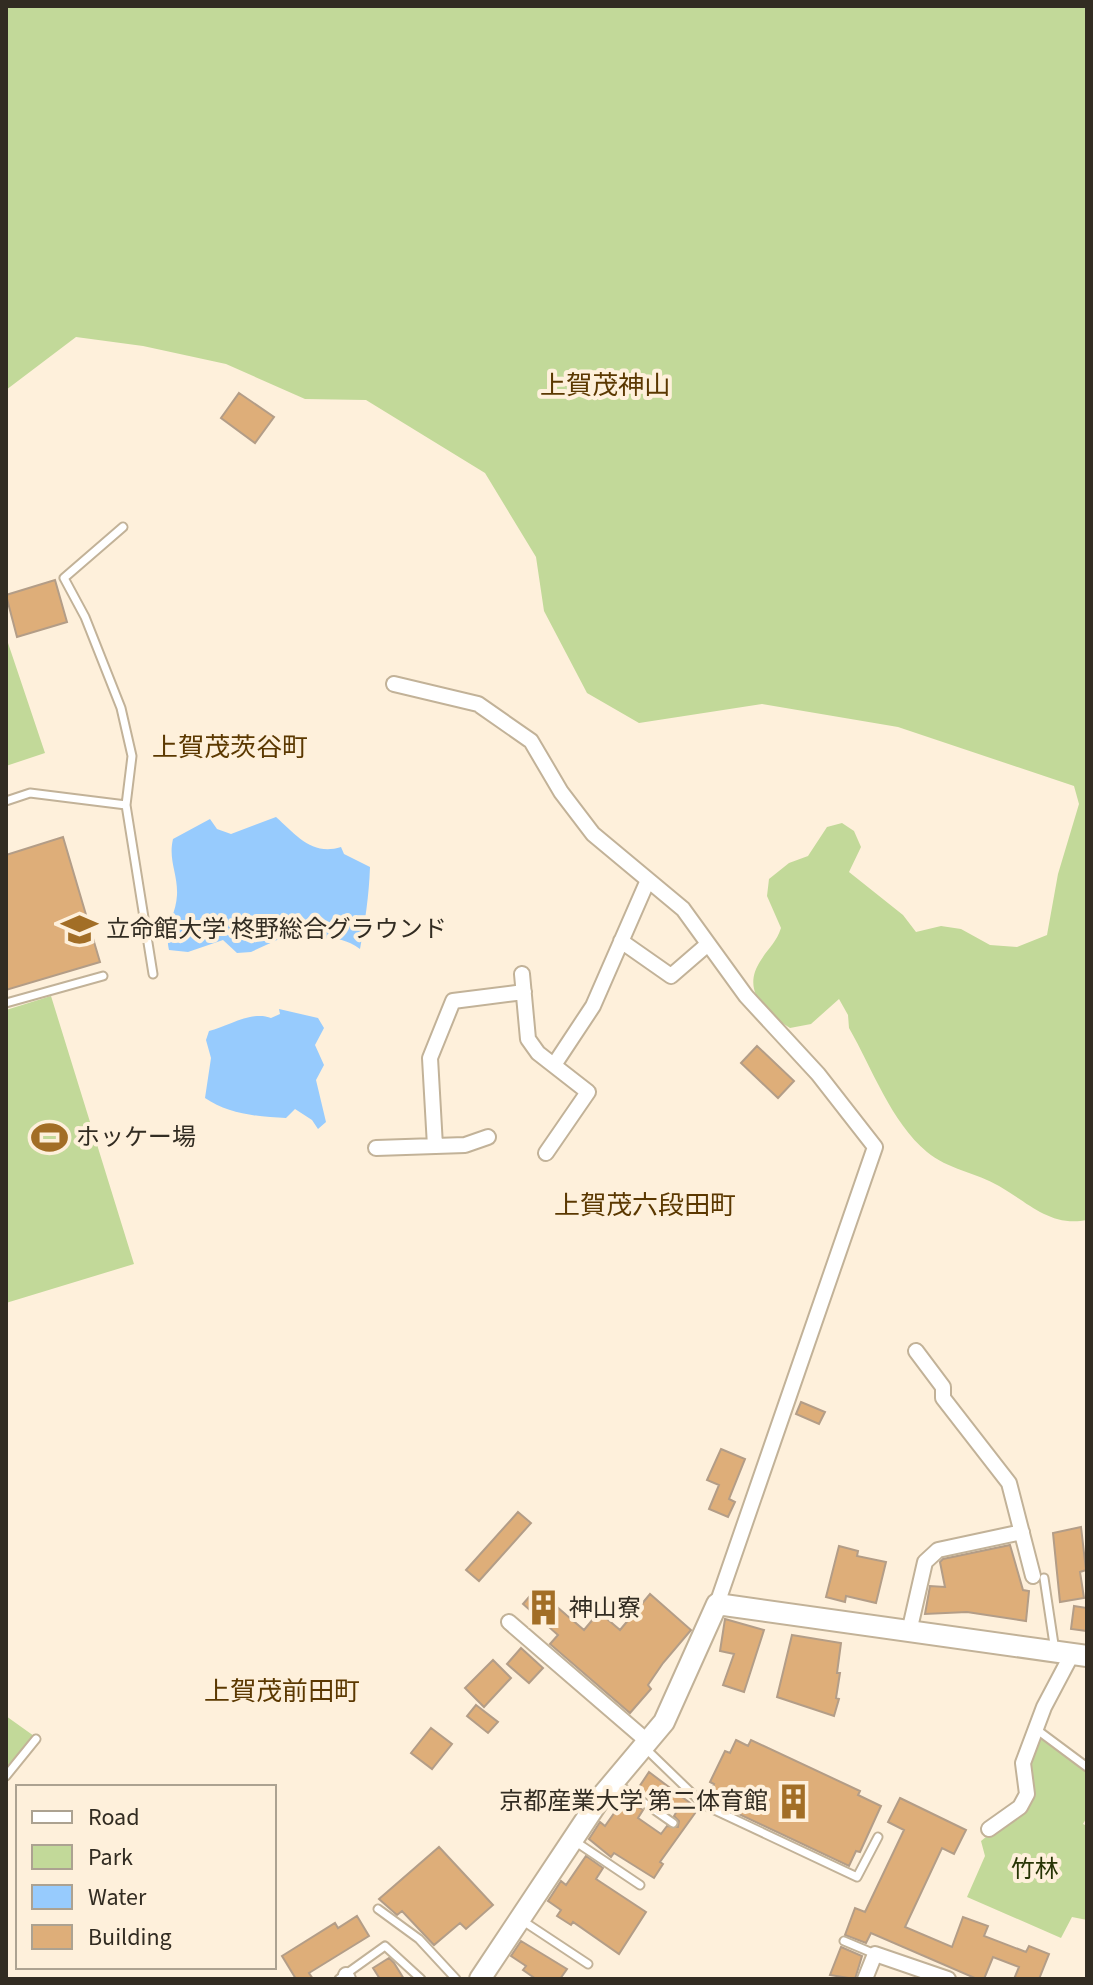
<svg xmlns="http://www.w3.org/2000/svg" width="1093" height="1985" font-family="'Source Sans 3','Noto Sans JP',sans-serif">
	<rect width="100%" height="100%" fill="#fef0db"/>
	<!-- green -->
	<path fill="#c2d999" d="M6,6H1087V1220C1050,1227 1029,1203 999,1186C977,1173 947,1169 927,1152C891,1122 872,1068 849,1028L848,1015L839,999L811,1024L790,1028C766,1013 740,991 761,960C769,947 776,943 781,928L767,896L769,879L789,863L808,856L827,827L842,823L854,831L861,847L849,872L903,915L916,932L941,926L961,929L990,945L1017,947L1047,935L1058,874L1079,804L1074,786L898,727L762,704L639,723L587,693L544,611L536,557L485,473L366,400L305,399L226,364L143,346L76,337L6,390Z
		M6,637L45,753L6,766Z
		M51,996L134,1264L6,1303V1010Z
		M6,1716L34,1736L6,1768Z
		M1037,1733L1087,1772V1817L1083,1824L1087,1826V1920L1072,1917L1061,1938L967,1897L985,1856L981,1841L1022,1808L1026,1762Z"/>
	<!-- water -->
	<path fill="#97cbfd" d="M276,817C296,835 312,856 341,847L344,854L370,867C369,896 365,922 360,949C334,930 316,944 288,935L251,952L237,953L223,940L188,952L169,950C164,928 176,915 177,895C178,874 168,860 173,839L210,819L217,829L231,834Z
		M279,1009L318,1018L324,1028L315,1045L324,1065L316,1080L326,1122L318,1129L312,1120L295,1109L286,1118C259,1117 228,1114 205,1098L211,1058L206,1040L209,1031C227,1027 252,1010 271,1018L280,1014Z"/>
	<!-- building -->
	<path fill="#deae79" stroke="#b39d87" stroke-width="2" d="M239,393L274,417L255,443L221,418Z
		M55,580L67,622L17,637L6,595Z
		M63,837L100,962L6,990V855Z
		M757,1046L794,1081L778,1098L741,1063Z
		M801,1402L825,1412L819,1424L796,1414Z
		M721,1449L745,1459L729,1499L735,1502L728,1517L709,1509L719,1485L707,1480Z
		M518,1512L531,1523L479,1581L466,1570Z
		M1081,1527L1086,1570L1080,1572L1084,1598L1060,1602L1053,1533Z
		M1010,1545L1023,1590L1029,1591L1026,1621L967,1612L925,1614L930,1586L945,1587L940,1562L943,1559Z
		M839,1546L858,1551L857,1556L886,1562L876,1603L846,1596L845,1602L826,1597Z
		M536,1589L584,1630L599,1612L620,1630L650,1594L691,1630L663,1663L648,1685L651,1689L630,1713L550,1644L558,1635L523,1604Z
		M1074,1606L1087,1608V1631L1071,1629Z
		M725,1619L764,1630L744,1692L723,1685L734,1654L720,1651Z
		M792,1635L841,1643L837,1673H840L836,1698L839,1699L834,1716L777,1697Z
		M521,1648L543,1668L529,1683L507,1664Z
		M493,1660L511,1678L484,1707L465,1688Z
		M476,1705L498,1722L488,1733L467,1716Z
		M431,1728L452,1744L432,1769L411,1753Z
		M736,1740L748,1746L751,1740L860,1791L858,1795L881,1806L860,1852L856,1851L849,1866L707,1799L714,1784L710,1782L725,1751L730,1753Z
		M649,1772L698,1809L660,1862L663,1864L654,1878L614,1853L611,1857L589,1839L600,1822L605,1826L624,1799L643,1810L638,1818L661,1834L667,1826L678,1827L679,1821L674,1816L677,1811L637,1790Z
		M900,1798L966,1830L954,1854L942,1848L905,1927L952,1947L963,1917L988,1926L984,1936L1026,1952L1029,1946L1049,1954L1039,1979H1014L1019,1967L993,1957L984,1979H977L871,1933L866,1943L845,1935L855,1908L865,1912L904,1830L888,1822Z
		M439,1847L493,1905L466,1929L460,1923L434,1945L402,1911L397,1915L379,1899Z
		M586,1856L603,1868L596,1879L646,1912L619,1954L573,1922L571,1925L557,1916L561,1910L548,1901L561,1881L566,1885Z
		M357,1916L369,1936L309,1973L313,1979H296L282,1956L335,1923L338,1928Z
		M521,1941L567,1969L560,1979H536L523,1970L526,1966L511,1956Z
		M841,1947L862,1956L855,1979L830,1975Z
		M389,1958L394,1963L404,1979H380L373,1968Z"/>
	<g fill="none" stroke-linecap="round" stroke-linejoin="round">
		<defs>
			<path id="lane" d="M123,527L64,578L85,617L121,708L132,756L126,805L153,974
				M6,801L30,793L126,805
				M6,1003L103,976
				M1044,1578L1055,1651
				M1036,1729L1087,1767
				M644,1747L704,1805L857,1877L878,1837
				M6,1776L36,1739
				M616,1783L673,1823
				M576,1842L640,1885
				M378,1909L419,1939L456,1979
				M520,1919L588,1964
				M844,1941L875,1954
				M339,1979L385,1946L421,1979"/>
			<path id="street" d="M394,684L478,704L531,741L561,792L593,834L683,909L746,996L818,1074L875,1147L717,1604
				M621,941L671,976L708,944
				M522,974L528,1039L538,1053L588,1092L546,1153
				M554,1065L593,1006L648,880
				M435,1146L430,1058L453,1001L524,992
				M376,1148L465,1145L488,1137
				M916,1351L943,1387V1398L1009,1483L1033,1576
				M509,1622L647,1741
				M909,1632L925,1562L938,1550L1022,1532
				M989,1829L1020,1807L1027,1794L1023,1763L1044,1707L1072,1654
				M346,1975L348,1979
				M865,1979L875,1954L948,1979"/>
			<path id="secondary" d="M480,1979L601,1797L664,1722L717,1604L1087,1656"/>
		</defs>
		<!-- lane casing -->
		<use href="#lane" stroke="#c2b298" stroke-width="11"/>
		<!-- street casing -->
		<use href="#street" stroke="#c2b298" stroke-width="18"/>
		<!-- secondary casing -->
		<use href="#secondary" stroke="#c2b298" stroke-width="24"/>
		<!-- lane -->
		<use href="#lane" stroke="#fff" stroke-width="7"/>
		<!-- street -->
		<use href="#street" stroke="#fff" stroke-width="14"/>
		<!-- secondary -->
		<use href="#secondary" stroke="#fff" stroke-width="20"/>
	</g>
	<!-- icons -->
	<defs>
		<symbol id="university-bare" viewBox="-9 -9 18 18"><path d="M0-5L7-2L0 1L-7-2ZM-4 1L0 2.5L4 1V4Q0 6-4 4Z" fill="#a26e26" stroke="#fef0db" stroke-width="2.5" paint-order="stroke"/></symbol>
		<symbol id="stadium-bare" viewBox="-9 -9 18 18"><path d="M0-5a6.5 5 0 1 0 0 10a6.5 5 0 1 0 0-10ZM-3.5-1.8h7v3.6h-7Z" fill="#a26e26" stroke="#fef0db" stroke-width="2.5" paint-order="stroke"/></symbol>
		<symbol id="building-bare" viewBox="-9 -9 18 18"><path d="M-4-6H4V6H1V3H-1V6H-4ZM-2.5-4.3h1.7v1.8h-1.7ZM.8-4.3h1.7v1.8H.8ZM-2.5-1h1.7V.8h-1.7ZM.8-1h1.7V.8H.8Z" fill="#a26e26" stroke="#fef0db" stroke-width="2.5" paint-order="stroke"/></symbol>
	</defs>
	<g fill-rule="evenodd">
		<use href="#university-bare" x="54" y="904" width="51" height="51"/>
		<use href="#stadium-bare" x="24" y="1112" width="51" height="51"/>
		<use href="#building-bare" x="518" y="1582" width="51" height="51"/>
		<use href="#building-bare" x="768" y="1776" width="51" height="51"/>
	</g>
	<g text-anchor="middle" stroke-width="8" stroke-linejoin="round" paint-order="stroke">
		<!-- poi labels -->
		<g font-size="24" fill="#322c22" stroke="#fef0db" text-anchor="start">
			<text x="106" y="937">立命館大学 柊野総合グラウンド</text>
			<text x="76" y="1145">ホッケー場</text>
			<text x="569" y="1616">神山寮</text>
			<text x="768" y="1809" text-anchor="end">京都産業大学 第二体育館</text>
		</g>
		<!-- park labels -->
		<g font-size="24" fill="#273404" stroke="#fef0db">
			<text x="1035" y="1877">竹林</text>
		</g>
		<!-- neighbourhood labels -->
		<g font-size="26" fill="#5b3801" stroke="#fef0db">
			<text x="605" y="394">上賀茂神山</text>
			<text x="230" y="756">上賀茂茨谷町</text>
			<text x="645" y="1214">上賀茂六段田町</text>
			<text x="282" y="1700">上賀茂前田町</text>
		</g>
	</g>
	<!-- border -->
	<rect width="1093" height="1985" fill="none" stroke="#322c22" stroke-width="16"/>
	<!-- legend -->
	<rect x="16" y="1785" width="260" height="184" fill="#fef0db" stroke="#aca291" stroke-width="2"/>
	<rect x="32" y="1811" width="40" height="12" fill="#ffffff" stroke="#aca291" stroke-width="2"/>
	<text x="88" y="1825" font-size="24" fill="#322c22">Road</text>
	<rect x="32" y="1845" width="40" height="24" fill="#c2d999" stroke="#aca291" stroke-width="2"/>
	<text x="88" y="1865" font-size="24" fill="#322c22">Park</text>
	<rect x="32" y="1885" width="40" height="24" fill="#97cbfd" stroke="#aca291" stroke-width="2"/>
	<text x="88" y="1905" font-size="24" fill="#322c22">Water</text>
	<rect x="32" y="1925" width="40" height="24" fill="#deae79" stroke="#aca291" stroke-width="2"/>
	<text x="88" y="1945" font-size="24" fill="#322c22">Building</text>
</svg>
